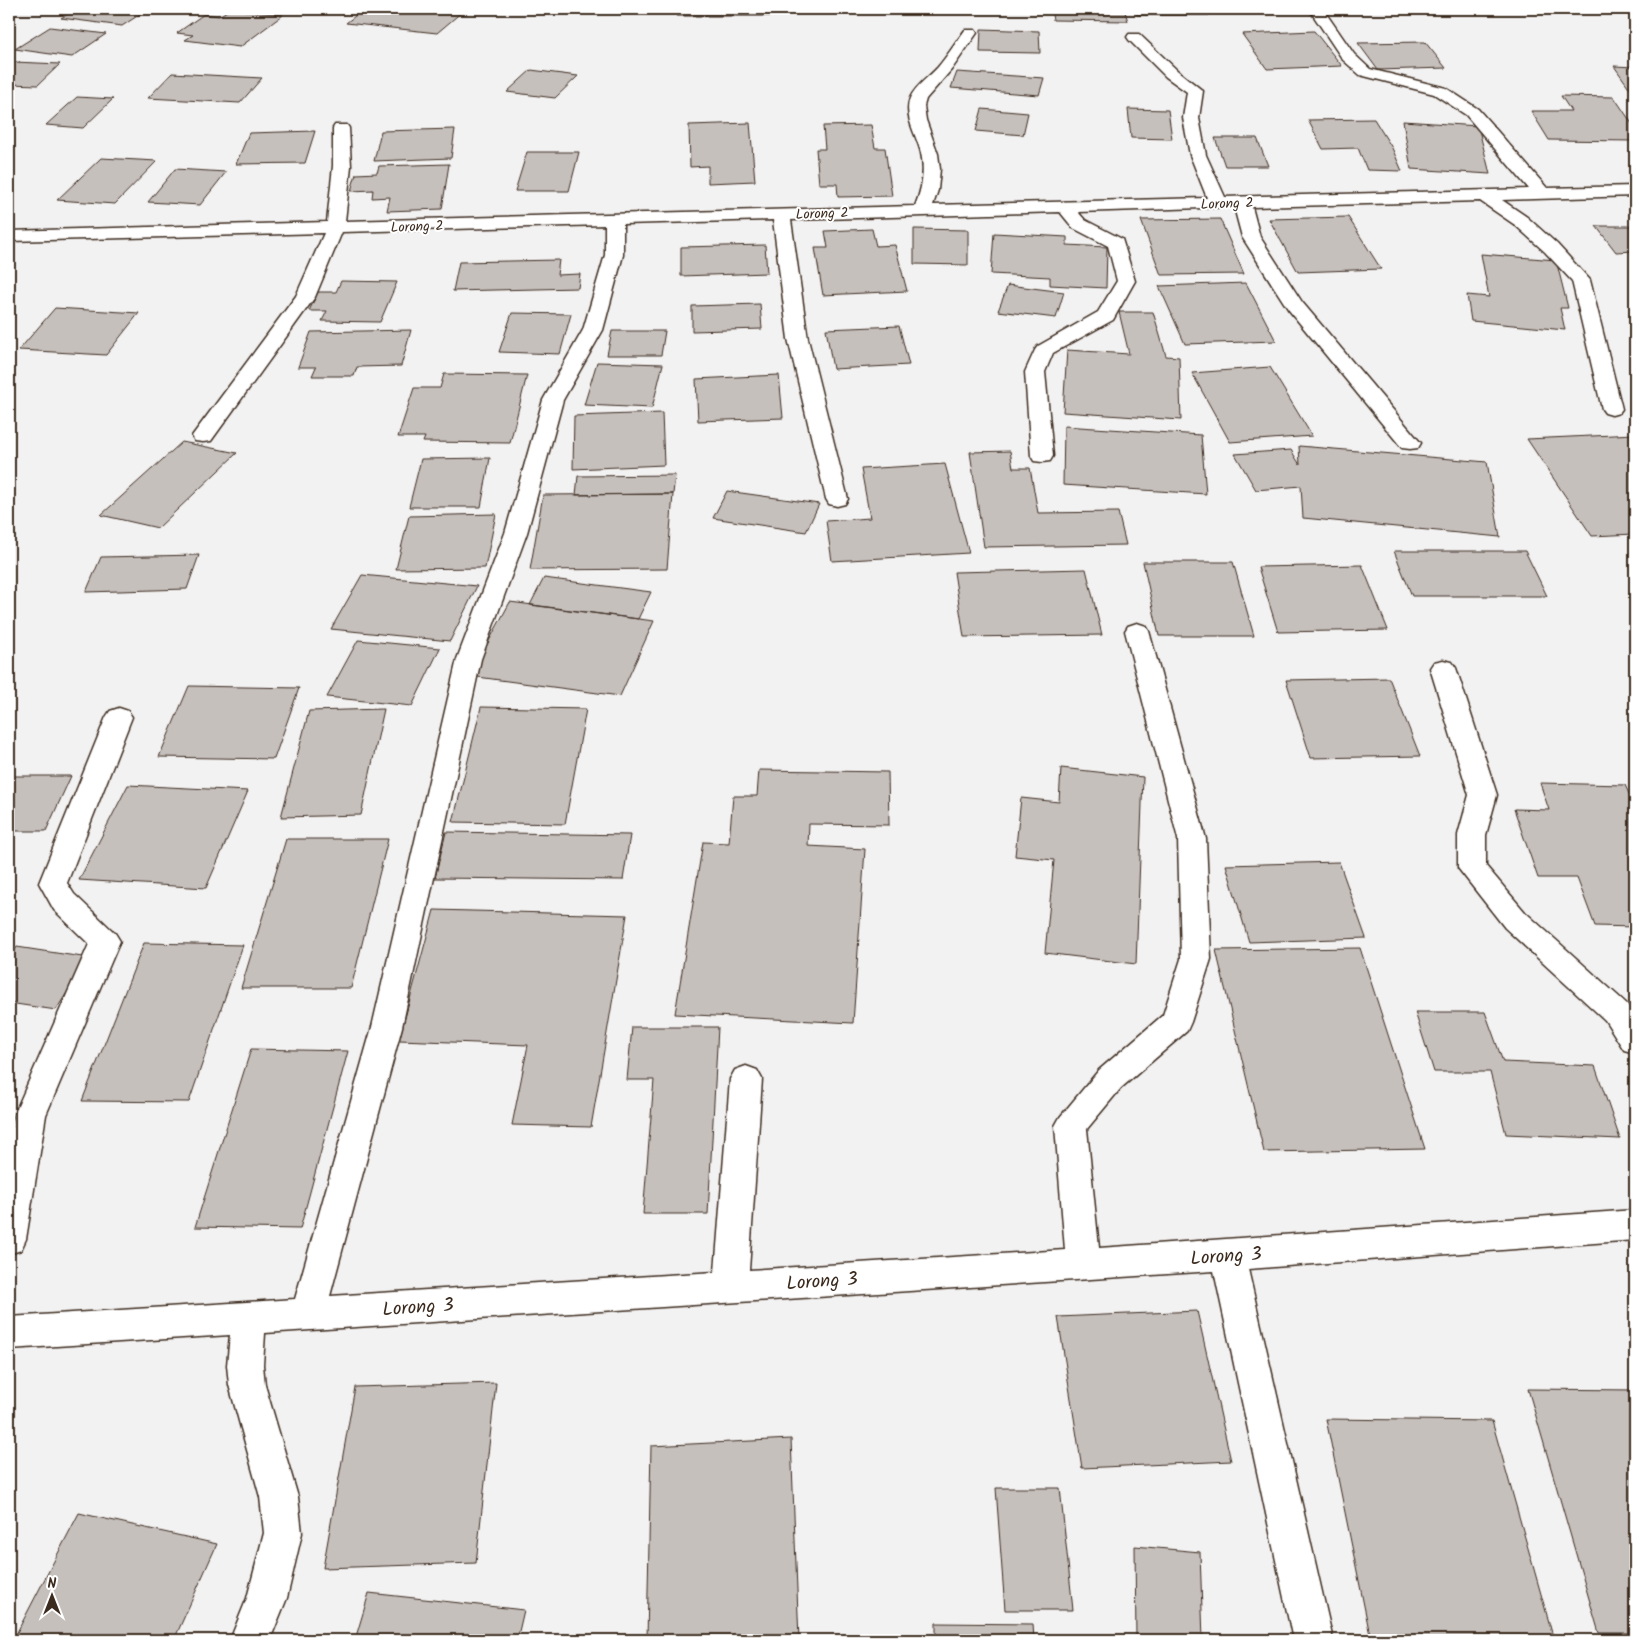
<svg xmlns="http://www.w3.org/2000/svg" width="1644" height="1649" font-family="Kalam,sans-serif">
	<rect width="100%" height="100%" fill="#f3f2f2"/>
	<filter id="ink" filterUnits="userSpaceOnUse"><feTurbulence type="fractalNoise" baseFrequency=".02" numOctaves="2"/><feDisplacementMap in="SourceGraphic" scale="10" xChannelSelector="R" yChannelSelector="G"/><feConvolveMatrix kernelMatrix="1 2 1 2 8 2 1 2 1" color-interpolation-filters="sRGB"/></filter>
	<g filter="url(#ink)">
		<!-- building -->
		<path fill="#c6c0bd" stroke="#3b2a1e" d="M77,9H148L122,26L61,18Z
			M230,9L283,15L240,47L185,40L193,35L177,33L204,14L219,16Z
			M364,9H446L463,11L437,33L346,23Z
			M678,9H778V16H677Z
			M1051,9H1124L1128,21L1053,20Z
			M1135,9H1207L1209,15H1137Z
			M1225,9H1293L1294,10L1226,11Z
			M50,27L106,34L72,57L15,49Z
			M981,29L1039,31L1040,53L980,52Z
			M1314,31L1342,66L1267,69L1242,34Z
			M1425,42L1446,68L1378,70L1358,43Z
			M14,62L60,64L38,85L9,84V67Z
			M1614,66L1635,67V96Z
			M531,70L578,76L555,98L507,92Z
			M957,72L1044,78L1039,95L951,88Z
			M172,73L262,78L240,103L148,98Z
			M1561,96L1614,97L1635,128V141L1549,140L1531,111H1571Z
			M77,97L113,99L83,128L46,125Z
			M982,109L1028,113L1023,135L976,131Z
			M1128,109L1168,110L1172,139L1131,138Z
			M1374,119L1392,148L1402,171L1367,170L1358,148L1323,149L1308,120Z
			M1403,121L1478,126L1490,174L1411,169Z
			M750,123L755,181L708,183V166L690,167L689,125Z
			M871,125L875,148H885L892,196L838,197L837,184H819L816,149H825L823,126Z
			M455,129L451,158L374,161L381,131Z
			M315,131L305,163L236,164L249,133Z
			M1215,138H1257L1268,166H1225Z
			M527,152H579L569,191H515Z
			M101,158L157,161L115,204L57,200Z
			M449,164L442,209L387,211L390,197L372,198L373,190L351,191L356,174L377,173L379,166Z
			M175,169L226,172L200,205L148,202Z
			M1348,217L1381,269L1298,272L1269,219Z
			M1220,219L1244,274L1161,275L1141,220Z
			M1596,226H1635V251L1616,252Z
			M872,229L876,246L895,245L907,291L823,295L815,248H828L825,231Z
			M914,229L968,230V265L914,264Z
			M994,233L1067,237V245L1107,247L1106,288L1050,285V277L991,274Z
			M765,245L767,273L681,276V247Z
			M1481,254L1556,260L1568,308H1560L1565,330L1471,321L1467,295L1489,297Z
			M559,260L557,275L580,274L578,288L453,291L459,262Z
			M341,281L397,282L380,322L322,321L327,311H309L318,292H336Z
			M1246,283L1276,341L1185,344L1159,286Z
			M1008,285L1064,292L1056,318L998,311Z
			M760,304L762,329L692,331V306Z
			M55,308L139,313L106,355L19,350Z
			M1119,312H1153L1166,356L1179,357L1181,420L1063,412L1067,350L1129,354Z
			M512,313L571,314L560,354L499,352Z
			M899,326L909,365L833,369L826,329Z
			M411,330L401,366L357,367L354,376H312L316,367H298L311,332Z
			M612,331H665L661,355H607Z
			M597,362L663,364L652,408L584,405Z
			M1270,367L1312,436L1230,442L1192,373Z
			M444,374L527,375L510,443L423,442L425,437H398L414,388H440Z
			M779,375L783,418L698,421L696,379Z
			M662,413L664,465L573,469L574,416Z
			M1064,426L1201,435L1206,494L1063,485Z
			M1635,434V534L1592,536L1527,439Z
			M182,442L237,453L158,528L101,515Z
			M1299,446L1487,462L1500,537L1303,518L1301,486L1256,490L1235,454L1291,450L1300,465Z
			M1010,451L1013,468H1030L1038,513L1118,512L1126,545L984,547L970,452Z
			M490,458L481,507H409L421,459Z
			M945,464L969,553L832,561L826,521L870,518L861,469Z
			M675,475L673,494L576,495L578,476Z
			M727,491L819,504L806,532L713,518Z
			M673,494L667,569L530,570L543,495Z
			M496,514L485,568L396,569L409,516Z
			M1394,551H1525L1547,596H1412Z
			M199,555L187,589L86,592L101,557Z
			M1143,562H1233L1254,636H1159Z
			M1362,565L1388,630L1278,632L1258,567Z
			M1086,569L1102,635L964,637L954,572Z
			M362,575L477,586L450,641L331,629Z
			M544,578L651,592L638,619L530,605Z
			M510,602L654,621L620,696L470,676Z
			M358,640L440,648L412,706L327,697Z
			M1389,678L1420,756L1311,758L1286,680Z
			M189,686L299,688L274,759L159,757Z
			M481,707L586,709L565,824L453,822Z
			M384,709L361,815L281,817L309,711Z
			M1061,768L1143,777L1136,964L1045,953L1054,860L1015,856L1021,798L1059,802Z
			M759,770L888,772L889,825L809,824L808,846L865,849L853,1023L675,1014L703,842L729,843L733,796H757Z
			M9,776H71L46,831H9Z
			M1540,783L1625,785L1635,807V927L1595,926L1577,878H1538L1514,809L1549,810Z
			M128,785L248,791L206,888L79,880Z
			M446,832L630,835L623,880L435,878Z
			M286,839H388L351,988H241Z
			M1339,862L1366,938L1249,942L1226,865Z
			M434,910L627,915L591,1127L512,1125L528,1045L399,1040Z
			M144,943L243,945L189,1102L82,1101Z
			M17,947L89,958L56,1010L9,1003V959Z
			M1360,948L1425,1149L1264,1152L1216,950Z
			M1415,1012H1485L1503,1062L1595,1066L1620,1139L1506,1134L1490,1072H1434Z
			M632,1027H718L708,1214H643L654,1080H627Z
			M251,1049L348,1051L300,1229L195,1227Z
			M1197,1311L1231,1461L1082,1468L1058,1317Z
			M496,1383L476,1563L323,1568L355,1387Z
			M1528,1389L1635,1390V1633H1599Z
			M1326,1419L1492,1421L1554,1640H1371Z
			M791,1439L799,1640H647L651,1446Z
			M996,1488H1060L1073,1610H1005Z
			M79,1513L217,1544L174,1640H13Z
			M1135,1546L1200,1552L1203,1640H1136Z
			M369,1593L524,1610L517,1640H355Z
			M936,1623L1033,1624L1034,1640H936Z"/>
		<g fill="none" stroke-linecap="round" stroke-linejoin="round">
			<defs>
				<path id="minor" d="M1309,9H1323L1354,54L1370,69L1446,88L1478,109L1547,188L1635,186V196L1502,200L1527,217L1557,244L1590,280L1622,409L1619,413L1612,415L1605,413L1602,409L1572,281L1545,252L1515,225L1480,201L1252,207L1260,237L1302,302L1421,443L1418,448L1410,449L1402,448L1288,309L1242,237L1234,207L1078,212L1085,220L1122,239L1135,281L1113,320L1053,353L1045,372L1053,456L1050,461L1042,462L1034,461L1031,456L1025,372L1035,350L1038,346L1098,312L1117,281L1108,246L1073,228L1060,212L791,220L808,339L848,499L845,504L837,506L829,504L826,499L788,339L773,220L623,224V255L603,330L563,400L527,533L481,659L402,1027L330,1296L715,1272L730,1079L735,1070L746,1066L757,1070L762,1079L749,1270L1065,1250L1055,1126L1060,1117L1099,1070L1163,1015L1181,959L1178,839L1125,631L1128,626L1137,623L1146,626L1149,631L1206,839L1211,959L1191,1022L1187,1031L1121,1088L1087,1129L1099,1248L1635,1210V1240L1248,1269L1333,1640H1293L1214,1271L265,1333L263,1365L265,1385L298,1497L302,1533L287,1598L270,1640H230L247,1598L264,1533L260,1497L229,1385L227,1365L230,1335L9,1349V1317L295,1299L372,1027L457,659L505,533L543,400L583,330L605,255V225L342,232L315,297L211,441L203,442L195,441L192,436L296,296L324,233L9,241V231L327,222L333,166V128L335,125H347L349,128L351,166L345,221L915,206C922,189 925,171 921,153C917,135 903,117 910,98C915,86 929,77 938,67C948,55 956,42 965,30H975L977,33L952,69L926,99L924,106L926,120L938,154L940,169L938,190L933,205L1207,198L1190,155L1183,118L1187,92L1166,77L1129,40L1127,37L1129,34H1139L1178,71L1203,91L1199,118L1206,155L1225,197L1529,189L1466,115L1434,94L1360,75L1343,60Z
					M1443,660L1452,662L1456,668L1497,795L1486,835V866L1525,912L1627,1004L1635,1016V1053L1624,1050L1605,1020L1505,928L1458,868V835L1469,795L1430,668L1434,662Z
					M119,708L128,711L132,717L67,883L74,894L115,933L120,941L46,1115L26,1239L21,1250L9,1254V1144L14,1115L89,944L54,910L39,883L106,717L110,711Z"/>
			</defs>
			<!-- minor casing -->
			<use href="#minor" stroke="#3b2a1e" stroke-width="3"/>
			<!-- minor -->
			<use href="#minor" fill="#fff" fill-rule="evenodd"/>
		</g>
	</g>
	<g text-anchor="middle" stroke-width="4" stroke-linejoin="round" paint-order="stroke">
		<!-- far-street labels -->
		<g font-size="14" fill="#3b2a1e" stroke="#fff">
			<text transform="translate(1227 203) rotate(-2)" y="5">Lorong 2</text>
			<text transform="translate(822 213) rotate(-2)" y="5">Lorong 2</text>
			<text transform="translate(417 226) rotate(-2)" y="5">Lorong 2</text>
		</g>
		<!-- near-street labels -->
		<g font-size="19" fill="#3b2a1e" stroke="#fff">
			<text transform="translate(1226 1255) rotate(-4)" y="7">Lorong 3</text>
			<text transform="translate(822 1280) rotate(-4)" y="7">Lorong 3</text>
			<text transform="translate(418 1306) rotate(-4)" y="7">Lorong 3</text>
		</g>
	</g>
	<!-- margin -->
	<rect width="1644" height="1649" fill="none" stroke="#fff" stroke-width="30"/>
	<rect x="15" y="15" width="1614" height="1619" fill="none" stroke="#3b2a1e" stroke-width="2" filter="url(#ink)"/>
	<!-- north arrow -->
	<g transform="translate(52 1596)" stroke="#ffffff" stroke-width="4" paint-order="stroke">
	<path d="M0-4L9 19L0 12L-9 19Z" fill="#3b2a1e"/>
	<text y="-8" font-size="14" font-weight="bold" text-anchor="middle" fill="#3b2a1e">N</text>
	</g>
</svg>
